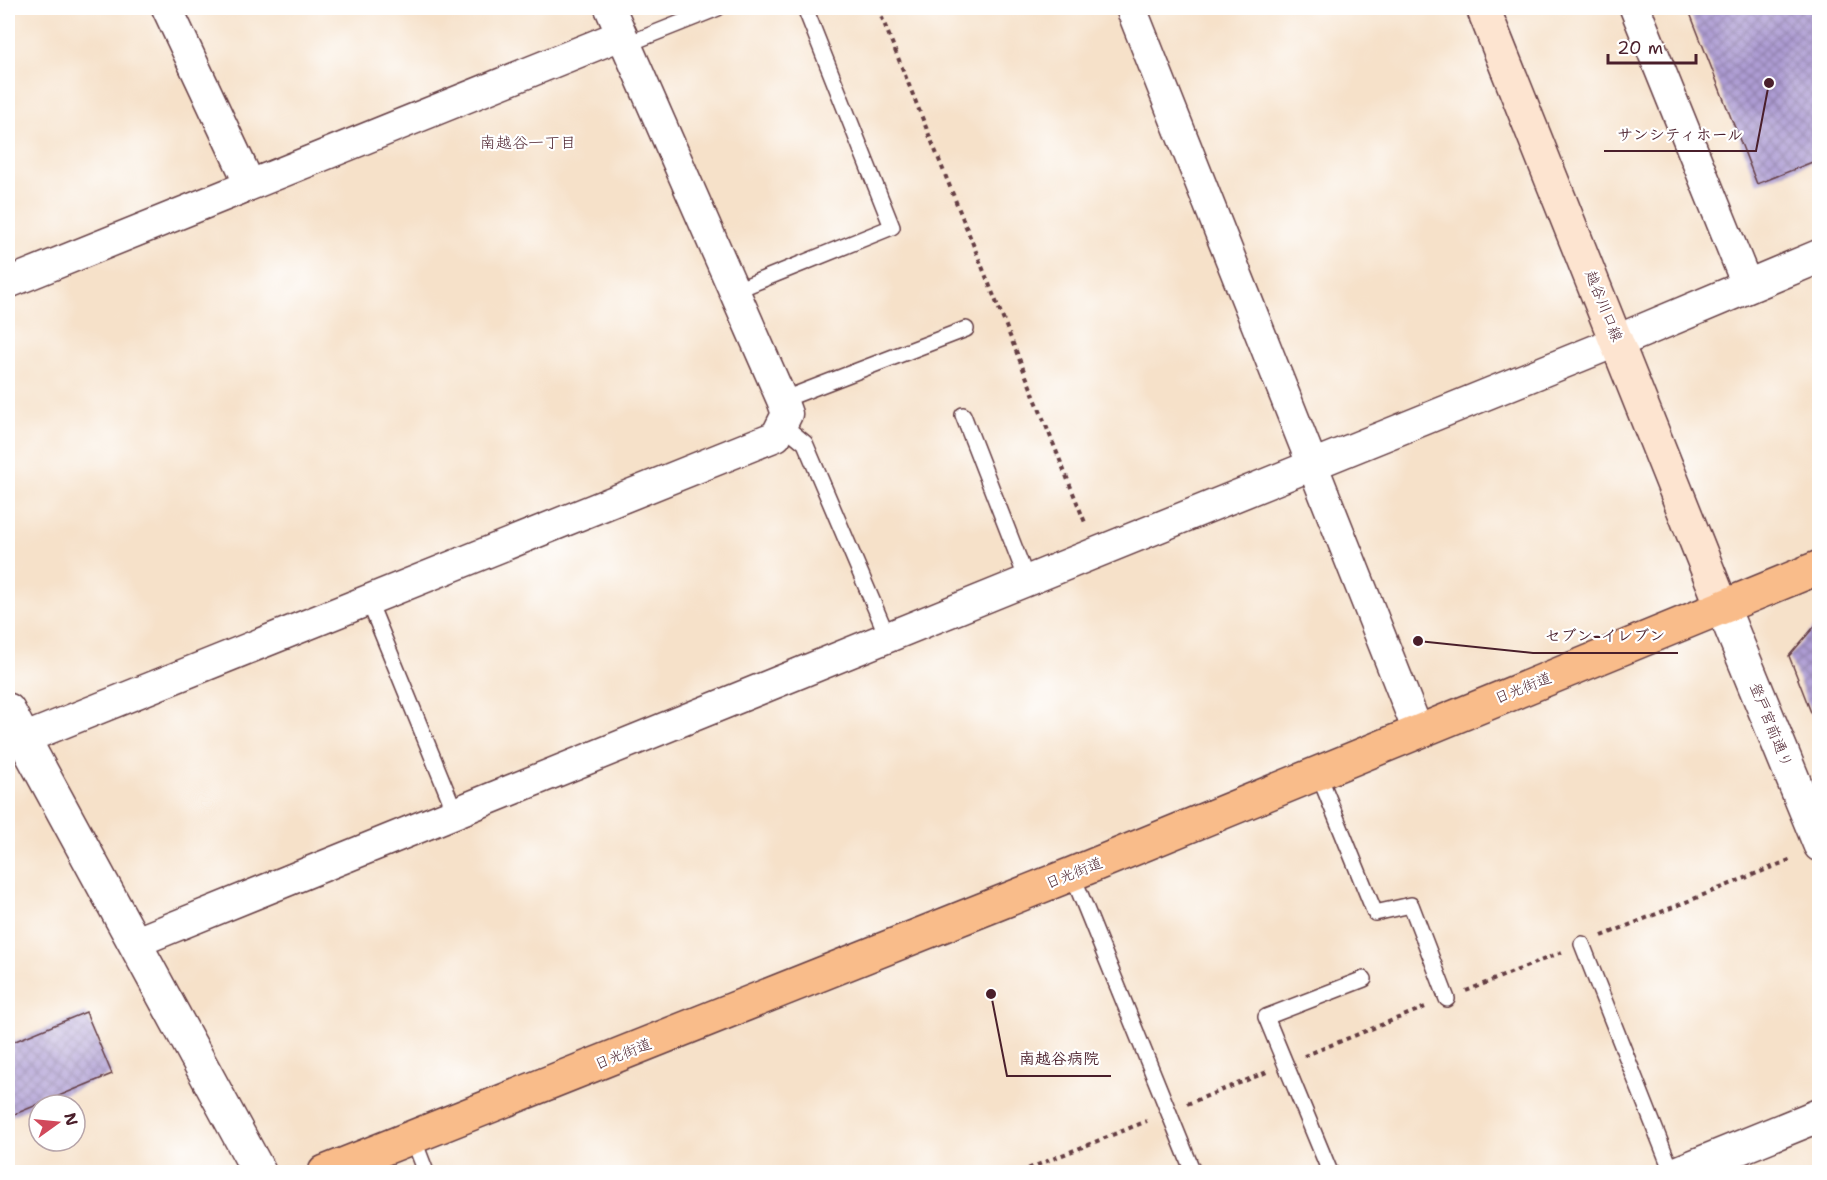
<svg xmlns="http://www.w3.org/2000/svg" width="1827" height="1180" font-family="'Shantell Sans','Klee One',sans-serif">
	<defs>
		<pattern id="building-cross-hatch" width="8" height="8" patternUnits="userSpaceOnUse" patternTransform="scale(1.5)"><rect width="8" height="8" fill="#ad9cd3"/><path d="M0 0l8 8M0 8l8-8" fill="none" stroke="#8f7fab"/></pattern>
	</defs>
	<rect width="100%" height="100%" fill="#fff"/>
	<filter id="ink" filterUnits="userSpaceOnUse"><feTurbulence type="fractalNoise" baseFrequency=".0167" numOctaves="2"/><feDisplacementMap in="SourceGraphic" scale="12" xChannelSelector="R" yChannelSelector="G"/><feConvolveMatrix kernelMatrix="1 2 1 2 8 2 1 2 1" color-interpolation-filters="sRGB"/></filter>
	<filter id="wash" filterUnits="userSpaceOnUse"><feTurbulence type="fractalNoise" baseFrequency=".008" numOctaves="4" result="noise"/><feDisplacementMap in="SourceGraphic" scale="24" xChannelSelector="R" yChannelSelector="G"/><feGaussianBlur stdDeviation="1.35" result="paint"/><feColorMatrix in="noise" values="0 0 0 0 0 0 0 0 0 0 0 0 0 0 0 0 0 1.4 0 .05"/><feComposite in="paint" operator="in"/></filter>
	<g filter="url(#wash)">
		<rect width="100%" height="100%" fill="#f6e1c9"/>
		<g id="blocks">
			<!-- building -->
			<path fill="url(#building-cross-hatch)" d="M1688,8H1820V159L1757,184Z
				M1820,620V733H1819L1789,656Z
				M86,1012L112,1074L8,1117V1044Z"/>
		</g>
	</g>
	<g filter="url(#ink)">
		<use href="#blocks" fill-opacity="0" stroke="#643c43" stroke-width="1.5"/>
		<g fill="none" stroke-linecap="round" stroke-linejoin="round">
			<defs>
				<path id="service" d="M625,45L718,8
					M734,291L892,227L805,8
					M782,400L966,329
					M963,415L1027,580
					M783,425L805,443L888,638
					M368,599L455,812
					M1318,773L1375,913L1411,905L1447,999
					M1072,874L1193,1172
					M1582,944L1672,1172
					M413,1138L426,1172
					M1330,1172L1266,1017L1364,979"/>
				<path id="minor" d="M167,8L250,185
					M1131,8L1418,731
					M1635,8L1747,285
					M8,283L621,35
					M23,739L776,436L787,414L782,400L610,8
					M134,943L1618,341"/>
				<path id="tertiary" d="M1618,341L1820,256
					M1722,606L1820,845
					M8,710L259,1172
					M1680,1172L1820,1115"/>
				<path id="secondary" d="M1483,8L1722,606"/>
				<path id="primary" d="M325,1172L1072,874L1820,567"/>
			</defs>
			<!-- service casing -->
			<use href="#service" stroke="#643c43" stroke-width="18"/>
			<!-- minor casing -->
			<use href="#minor" stroke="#643c43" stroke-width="33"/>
			<!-- tertiary casing -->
			<use href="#tertiary" stroke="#643c43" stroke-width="36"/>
			<!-- secondary casing -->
			<use href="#secondary" stroke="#643c43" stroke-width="36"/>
			<!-- primary casing -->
			<use href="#primary" stroke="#643c43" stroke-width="36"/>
			<!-- path -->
			<path stroke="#643c43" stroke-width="4" stroke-dasharray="4.5 4.5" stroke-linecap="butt" d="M878,8L1086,525
				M1602,936L1792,859
				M1466,991L1562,952
				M1304,1056L1428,1006
				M1187,1104L1267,1072
				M1020,1172L1147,1121"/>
			<!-- service -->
			<use href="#service" stroke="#fff" stroke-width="15"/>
			<!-- minor -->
			<use href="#minor" stroke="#fff" stroke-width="30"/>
			<!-- tertiary -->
			<use href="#tertiary" stroke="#fff" stroke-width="33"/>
			<!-- secondary -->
			<use href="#secondary" stroke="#fde4d0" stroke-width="33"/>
			<!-- primary -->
			<use href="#primary" stroke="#f9bc8a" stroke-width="33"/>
		</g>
	</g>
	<g text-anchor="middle" stroke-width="4.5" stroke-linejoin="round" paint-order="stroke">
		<!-- street labels -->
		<g font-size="15" fill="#4a1f2b" stroke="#fff">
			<text transform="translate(1604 306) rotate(68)" y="5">越谷川口線</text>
			<text transform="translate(1523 688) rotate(-22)" y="5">日光街道</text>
			<text transform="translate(1771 725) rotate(68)" y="5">登戸宮前通り</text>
			<text transform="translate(1074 873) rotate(-22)" y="5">日光街道</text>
			<text transform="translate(623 1054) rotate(-22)" y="5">日光街道</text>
		</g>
		<!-- neighbourhood labels -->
		<g font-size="16" fill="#4a1f2b" stroke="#fff">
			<text x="528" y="148">南越谷一丁目</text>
		</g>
	</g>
	<!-- callouts -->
	<path fill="none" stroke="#4a1f2b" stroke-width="2" d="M1769 83L1756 151H1604M1418 641L1533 653H1678M991 994L1007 1076H1111"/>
	<g fill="#4a1f2b" stroke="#fff" stroke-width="2">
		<circle cx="1769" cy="83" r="6"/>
		<circle cx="1418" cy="641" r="6"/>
		<circle cx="991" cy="994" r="6"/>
	</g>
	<g font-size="16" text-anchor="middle" font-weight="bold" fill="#4a1f2b" stroke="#fff" stroke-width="4.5" stroke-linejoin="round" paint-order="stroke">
		<text x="1680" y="140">サンシティホール</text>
		<text x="1605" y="641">セブン-イレブン</text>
		<text x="1059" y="1064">南越谷病院</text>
	</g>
	<!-- margin -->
	<rect width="1827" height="1180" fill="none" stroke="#fff" stroke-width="30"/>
	<!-- north arrow -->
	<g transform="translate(57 1123) rotate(75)"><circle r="28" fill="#ffffff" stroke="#b7a5aa" stroke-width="1.5"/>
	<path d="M0-4.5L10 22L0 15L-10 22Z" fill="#d1495b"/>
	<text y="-9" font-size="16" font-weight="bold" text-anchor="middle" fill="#4a1f2b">N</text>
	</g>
	<!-- scale -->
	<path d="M1608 54v9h88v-9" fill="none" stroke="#4a1f2b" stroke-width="3"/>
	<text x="1617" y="54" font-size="18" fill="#4a1f2b" stroke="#ffffff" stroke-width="4.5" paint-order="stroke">20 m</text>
</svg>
